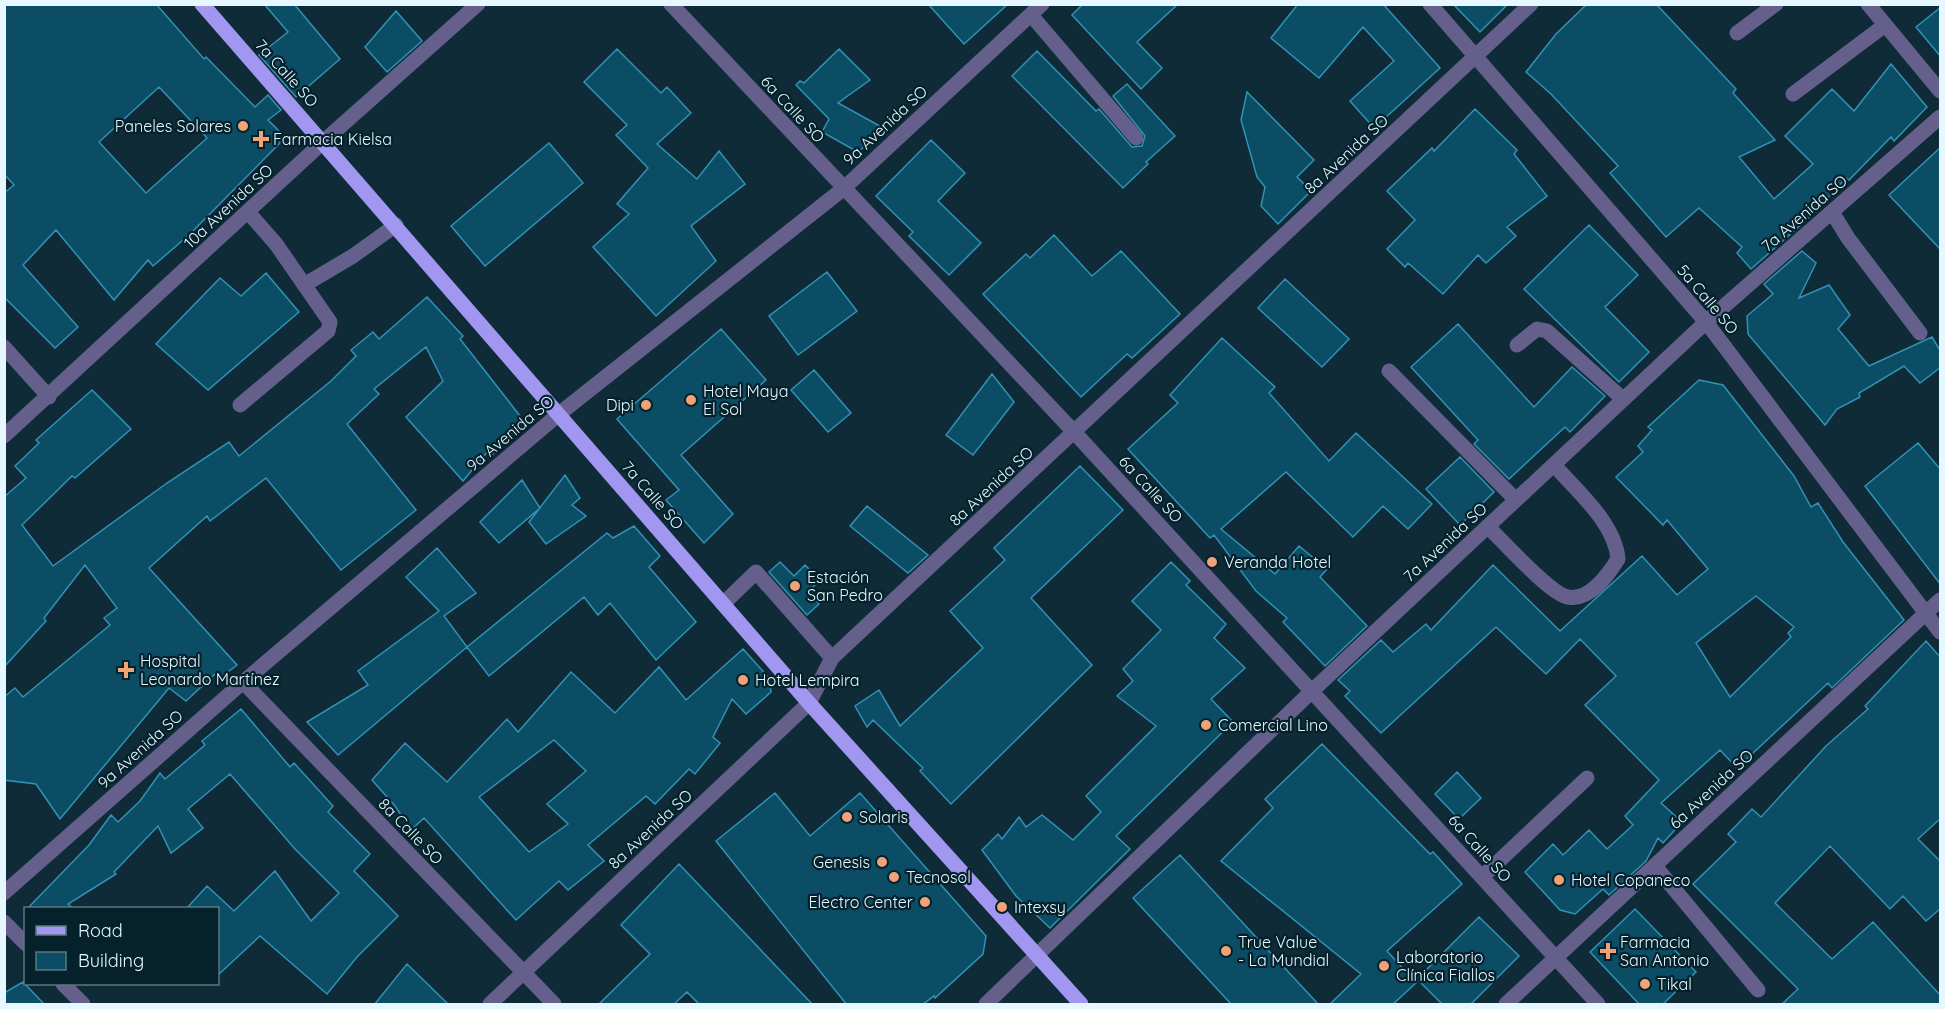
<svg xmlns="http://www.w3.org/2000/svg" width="1945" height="1009" font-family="Quicksand,sans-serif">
	<rect width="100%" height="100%" fill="#0e2b37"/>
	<!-- building -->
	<path fill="#0b4d64" stroke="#3391b5" stroke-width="1.5" fill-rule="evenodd" d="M4,4H156L204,59L206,57L255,107L268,95L281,110L268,120L282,134L280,143L190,234L153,266L148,260L114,300L56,230L23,265L78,327L55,348L4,297V193L14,185L4,174ZM159,87L207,138L146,193L99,142Z
		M264,4H294L340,59L296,97L259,55L288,32Z
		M928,4H1008L964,44Z
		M1083,4H1178L1137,42L1162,68L1141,89L1072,15Z
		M1298,4H1383L1440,68L1374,128L1350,101L1394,61L1363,27L1319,78L1271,38Z
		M1453,4H1508L1480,32Z
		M1587,4H1656L1736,89L1733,93L1775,140L1739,157L1774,199L1813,164L1785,136L1832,89L1854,111L1891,64L1927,107L1894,141L1891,137L1849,180L1846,178L1813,214L1751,269L1737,253L1742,247L1699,208L1666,237L1610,173L1618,166L1551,94L1526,72L1556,34Z
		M1941,7V57L1916,27Z
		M396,11L422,41L387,72L365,47Z
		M617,49L661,93L667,87L691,113L657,144L697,179L719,151L745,184L691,226L716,261L656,316L593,247L629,214L617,204L648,168L616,135L627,125L584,82Z
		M839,49L870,80L838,103L885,129L858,152L822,132L829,119L796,85L800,81L804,83Z
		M1037,51L1096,111L1099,109L1132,147L1142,146L1145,136L1113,96L1127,84L1175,136L1146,162L1148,164L1123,188L1012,76Z
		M1247,92L1314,160L1297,177L1311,191L1278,224L1261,206L1265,187L1257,177L1241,120Z
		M1475,109L1517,150L1514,154L1547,196L1507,227L1516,236L1486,263L1478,255L1443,294L1408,263L1405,267L1387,249L1415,220L1387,191L1432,148L1434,151Z
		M931,140L965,173L938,201L981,243L949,275L909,236L913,232L876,196Z
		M549,143L583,183L485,266L451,226Z
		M1941,147V250L1889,195Z
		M1589,225L1638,275L1605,307L1649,352L1619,382L1524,289Z
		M1054,235L1092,276L1121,251L1180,314L1132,358L1127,354L1081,397L983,294L1026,254L1030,258Z
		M1802,251L1816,263L1799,298L1829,285L1850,315L1838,329L1869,366L1932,337L1941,352V367L1920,383L1904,366L1859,393L1860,397L1837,409L1825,425L1748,334L1747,316L1773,294L1764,284Z
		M827,272L857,311L798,355L769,316Z
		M266,273L299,312L208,390L156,344L220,278L241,296Z
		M1285,279L1349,339L1322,367L1258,308Z
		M427,297L463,336L460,339L524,421L491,456L488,451L463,481L406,417L443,381L426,347L374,389L379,394L347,424L416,510L341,570L266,478L210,521L207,516L149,568L237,665L220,678L215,674L186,701L169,688L60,819L36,784L4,780V697L15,688L23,697L110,625L104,618L117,608L85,565L44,618L46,621L4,667V497L26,478L15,466L39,443L36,440L92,390L131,429L75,478L72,476L22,525L53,566L167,483L229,442L239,456L331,381L356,356L351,350L373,332L379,339Z
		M1458,324L1534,407L1572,367L1605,396L1570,432L1565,427L1509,479L1474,444L1478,440L1411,367Z
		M721,329L766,380L681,455L733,514L704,543L666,500L679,490L617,419Z
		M1222,338L1275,387L1269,393L1329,461L1356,433L1432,504L1408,529L1383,506L1353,537L1286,472L1221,529L1275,574L1299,546L1327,569L1320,577L1367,626L1325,666L1283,622L1287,618L1256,591L1214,535L1210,538L1128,449L1178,403L1170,395Z
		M814,370L851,413L828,432L791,390Z
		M992,374L1014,402L973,455L946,435Z
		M1699,380L1723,385L1794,476L1811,507L1818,503L1843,542L1904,620L1832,688L1828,683L1737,768L1720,750L1661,803L1682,822L1663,843L1658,838L1646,861L1609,895L1603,889L1575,914L1560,910L1525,872L1553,844L1563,855L1589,830L1607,849L1633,825L1625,816L1659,780L1585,705L1616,676L1580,639L1546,674L1496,627L1381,733L1345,696L1350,691L1338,680L1381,640L1393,652L1426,624L1431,630L1493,565L1560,631L1642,556L1677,595L1708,569L1667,520L1663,525L1616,477L1643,452L1638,446L1652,430L1648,427ZM1756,596L1794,627L1788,633L1791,637L1730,697L1696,643Z
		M1918,443L1941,470V585L1865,486Z
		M1460,457L1494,492L1460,525L1426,489Z
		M1080,466L1123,510L1031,598L1092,665L951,804L920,771L923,768L873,720L867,727L855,706L879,690L900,726L983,648L950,611L1005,560L994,548Z
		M565,475L580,498L572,505L586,516L546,544L529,522Z
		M522,480L540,508L499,543L480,522Z
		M867,506L928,555L908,573L850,526Z
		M634,526L660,556L649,567L696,622L656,660L610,603L598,615L584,597L489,676L467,647L338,755L307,722L368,685L358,671L439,611L406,577L437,548L476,593L444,616L467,647L607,533L613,538Z
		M780,562L794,576L805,565L820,580L808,592L819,604L807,615L769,572Z
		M1171,562L1190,581L1186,585L1226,624L1214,638L1245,668L1211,699L1233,722L1116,836L1130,849L1050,928L1016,896L982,850L998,834L1002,839L1019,817L1026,827L1042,815L1073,840L1101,812L1086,796L1156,726L1117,696L1133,681L1123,669L1161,630L1132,601Z
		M1926,641L1941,658V818L1918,839L1941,862V908L1926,921L1903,896L1890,909L1830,846L1775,903L1832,959L1873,922L1941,996V1005H1781L1798,989L1693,884L1736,842L1728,834L1752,809L1761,817L1826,746L1868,709L1865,706Z
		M743,649L769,678L771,692L746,714L732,699L713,737L720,743L695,774L689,769L655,804L646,796L588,845L604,861L568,890L559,881L516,920L424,818L411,830L395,806L372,780L405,743L447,782L507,719L518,732L571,672L615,713L659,667L686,700ZM554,740L586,771L547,804L568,824L529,852L479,797Z
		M241,709L290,767L294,763L333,806L328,812L370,854L354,871L398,916L357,957L327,994L260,936L218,975V909H186L207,886L234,911L275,871L311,921L339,893L295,849L230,774L188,809L203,828L171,853L158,826L114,872L116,874L68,904L74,909H27L89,845L111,815L118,822L140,801L160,773L165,779L205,745L202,741Z
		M1322,744L1430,854L1433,852L1462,884L1387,951L1416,983L1392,1005H1329L1361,974L1221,861L1273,808L1265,799Z
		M1457,772L1481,798L1459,819L1435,794Z
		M775,793L810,836L860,793L986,936L983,954L935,998L934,996L922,1005H847L716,841Z
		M1180,855L1319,1005H1232L1133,898Z
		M679,864L813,1005L699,1004L687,992L673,1005H598L650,954L621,925Z
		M1635,909L1696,972L1662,1005H1640L1590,952Z
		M1479,917L1519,956L1470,1005H1443L1417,979Z
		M407,964L449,1005H374Z
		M23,982L45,1005H4V993Z"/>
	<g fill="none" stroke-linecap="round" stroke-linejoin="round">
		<!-- minor -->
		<path stroke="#64608b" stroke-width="15" d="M671,4L1075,433L1598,1004
			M1430,4L1706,322L1940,632
			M1868,4L1940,91
			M1031,15L1136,138
			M1737,33L1776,4
			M1793,94L1885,25
			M1832,212L1848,238L1920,333
			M304,285L353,256L396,225
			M1517,345L1537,329L1547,331L1623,399
			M4,347L49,397
			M1389,371L1516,500
			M240,405L328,331L330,322L276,244L248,212
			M4,436L324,141L478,4
			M1488,527C1504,542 1550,594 1568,597C1590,601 1608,575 1618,559C1615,523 1577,491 1554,465
			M723,604L756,572L832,658
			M243,682L554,1004
			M1655,866L1758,990
			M1482,877L1587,778
			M4,893L243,682L559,414L843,189L1042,4
			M4,922L26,944
			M63,984L83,1004
			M490,1004L809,703L832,658L1531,4
			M986,1004L1313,690L1706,322L1940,117
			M1506,1004L1940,600"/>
		<!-- major -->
		<path stroke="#a297f0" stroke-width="15" d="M202,4L809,703L1081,1004"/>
	</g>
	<!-- markers -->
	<g fill="#f0a279" stroke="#04212c" stroke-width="2">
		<circle cx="243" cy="126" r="6"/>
		<path d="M258 130h6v6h6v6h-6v6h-6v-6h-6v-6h6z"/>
		<circle cx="691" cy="400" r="6"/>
		<circle cx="646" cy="405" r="6"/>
		<circle cx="1212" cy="562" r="6"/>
		<circle cx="795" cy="586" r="6"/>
		<path d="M123 661h6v6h6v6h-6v6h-6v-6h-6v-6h6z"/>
		<circle cx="743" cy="680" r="6"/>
		<circle cx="1206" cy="725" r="6"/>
		<circle cx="847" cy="817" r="6"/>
		<circle cx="882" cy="862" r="6"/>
		<circle cx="894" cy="877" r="6"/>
		<circle cx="1559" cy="880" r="6"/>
		<circle cx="925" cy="902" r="6"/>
		<circle cx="1002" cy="907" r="6"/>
		<circle cx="1226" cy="951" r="6"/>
		<path d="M1605 942h6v6h6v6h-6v6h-6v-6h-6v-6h6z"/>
		<circle cx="1384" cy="966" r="6"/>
		<circle cx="1645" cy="984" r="6"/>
	</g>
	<g text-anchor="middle" stroke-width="4.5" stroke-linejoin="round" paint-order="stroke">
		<!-- street labels -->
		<g font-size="16" fill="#e6f7ff" stroke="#04212c">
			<text transform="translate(287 73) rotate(48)" y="6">7a Calle SO</text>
			<text transform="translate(793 109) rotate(47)" y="6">6a Calle SO</text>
			<text transform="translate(885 125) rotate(-43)" y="6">9a Avenida SO</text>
			<text transform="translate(1346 154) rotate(-43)" y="6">8a Avenida SO</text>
			<text transform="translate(228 206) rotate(-43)" y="6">10a Avenida SO</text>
			<text transform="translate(1804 213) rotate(-41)" y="6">7a Avenida SO</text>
			<text transform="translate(1708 299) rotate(50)" y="6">5a Calle SO</text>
			<text transform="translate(510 433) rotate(-40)" y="6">9a Avenida SO</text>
			<text transform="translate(991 486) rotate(-43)" y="6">8a Avenida SO</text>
			<text transform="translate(1151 489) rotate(47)" y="6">6a Calle SO</text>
			<text transform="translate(653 495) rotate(49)" y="6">7a Calle SO</text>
			<text transform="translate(1445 542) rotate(-43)" y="6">7a Avenida SO</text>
			<text transform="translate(140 749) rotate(-42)" y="6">9a Avenida SO</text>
			<text transform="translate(1711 789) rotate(-43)" y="6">6a Avenida SO</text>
			<text transform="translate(650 829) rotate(-43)" y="6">8a Avenida SO</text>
			<text transform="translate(411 831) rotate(46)" y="6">8a Calle SO</text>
			<text transform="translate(1480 848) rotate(48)" y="6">6a Calle SO</text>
		</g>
		<!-- poi labels -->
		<g font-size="16" fill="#e6f7ff" stroke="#04212c" text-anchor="start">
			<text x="231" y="132" text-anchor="end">Paneles Solares</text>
			<text x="273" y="145">Farmacia Kielsa</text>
			<text x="703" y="397">Hotel Maya<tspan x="703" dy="18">El Sol</tspan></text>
			<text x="634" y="411" text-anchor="end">Dipi</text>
			<text x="1224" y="568">Veranda Hotel</text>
			<text x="807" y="583">Estación<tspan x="807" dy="18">San Pedro</tspan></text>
			<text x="140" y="667">Hospital<tspan x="140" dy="18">Leonardo Martínez</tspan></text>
			<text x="755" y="686">Hotel Lempira</text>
			<text x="1218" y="731">Comercial Lino</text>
			<text x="859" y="823">Solaris</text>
			<text x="870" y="868" text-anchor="end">Genesis</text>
			<text x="906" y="883">Tecnosol</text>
			<text x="1571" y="886">Hotel Copaneco</text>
			<text x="913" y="908" text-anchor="end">Electro Center</text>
			<text x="1014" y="913">Intexsy</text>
			<text x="1238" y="948">True Value<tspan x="1238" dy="18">- La Mundial</tspan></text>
			<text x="1620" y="948">Farmacia<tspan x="1620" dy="18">San Antonio</tspan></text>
			<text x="1396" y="963">Laboratorio<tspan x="1396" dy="18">Clínica Fiallos</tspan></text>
			<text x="1657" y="990">Tikal</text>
		</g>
	</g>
	<!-- border -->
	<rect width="1945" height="1009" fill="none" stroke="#e6f7ff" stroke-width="12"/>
	<!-- legend -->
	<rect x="24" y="907" width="195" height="78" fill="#04212c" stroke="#5e7780" stroke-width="1.5"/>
	<rect x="36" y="926" width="30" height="9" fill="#a297f0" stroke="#5e7780" stroke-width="1.5"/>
	<text x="78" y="937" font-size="18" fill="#e6f7ff">Road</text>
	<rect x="36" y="952" width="30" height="18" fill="#0b4d64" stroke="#5e7780" stroke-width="1.5"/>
	<text x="78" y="967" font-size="18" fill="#e6f7ff">Building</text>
</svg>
